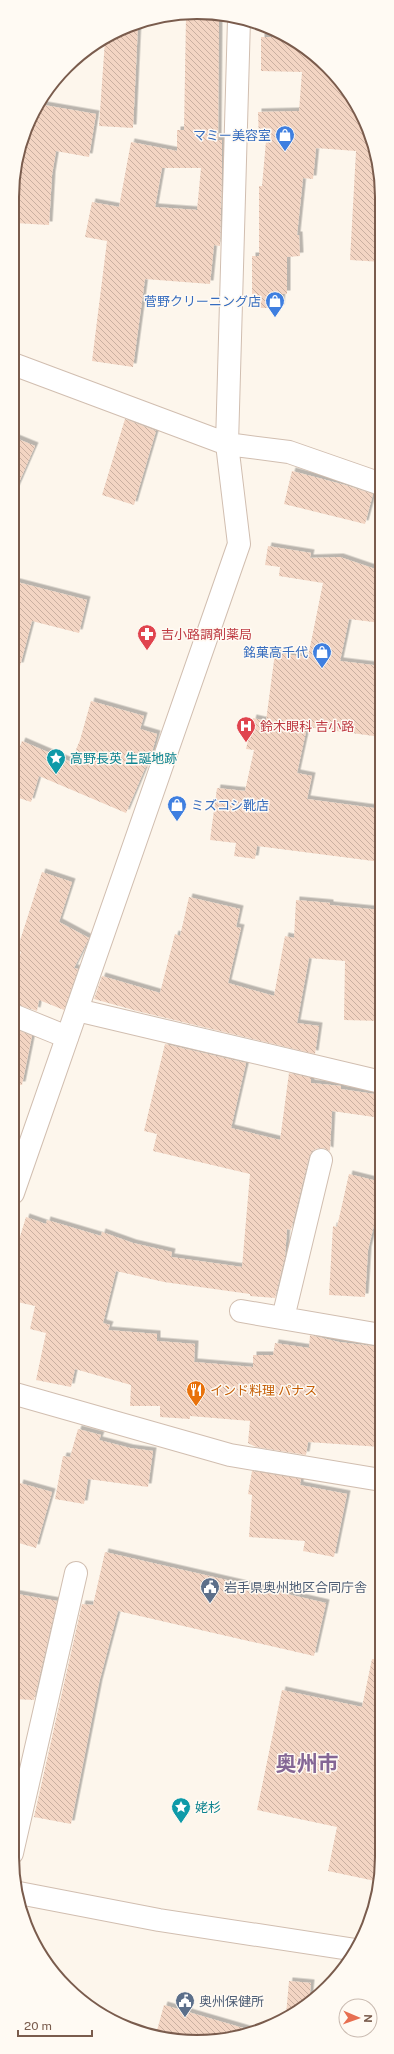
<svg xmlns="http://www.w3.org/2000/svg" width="394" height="2054" font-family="'Public Sans','Noto Sans JP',sans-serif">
	<defs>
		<pattern id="building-back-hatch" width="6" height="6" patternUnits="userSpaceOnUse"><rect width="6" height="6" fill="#f3d5c3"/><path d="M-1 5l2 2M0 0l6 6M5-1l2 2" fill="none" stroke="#cab0a1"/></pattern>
		<filter id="shadow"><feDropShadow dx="3.5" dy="-3.5" stdDeviation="0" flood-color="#0004"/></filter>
	</defs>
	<rect width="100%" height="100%" fill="#fdf6ec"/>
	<!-- building -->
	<path fill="url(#building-back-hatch)" fill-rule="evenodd" filter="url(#shadow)" d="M219,14L218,140H222V171L220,246L214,245L210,284L145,279L133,367L92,361L107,241L85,237L92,202L119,207L131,142L177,151V130H184L186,16ZM162,168H201L197,210L155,207Z
		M138,24L133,128L99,126L105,40Z
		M261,37H287L328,66L368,126L382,185V262L350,260L356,151L316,148L313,179L303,178L297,235H299L300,256L287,257V294H282L281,308H257V294H252V256H259V186H262L266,141H259L258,112L299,111L302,72L261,71Z
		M38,104L96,114L89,157L56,151L52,175L49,225L15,223L19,157Z
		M125,419L156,431L134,505L102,495Z
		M13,437L35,446L13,496Z
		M292,471L345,485L373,494L365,524L284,504Z
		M268,546L311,553L310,558L340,557L381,571V623L349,619L340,661L381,666V737L307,727L297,773L312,776L307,799L381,809V862L257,846L255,859L234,856L236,843L210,840L217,788L245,791L254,750L246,749L253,718L266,721L275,653L308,657L323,583L279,576L280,567L265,565Z
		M13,581L87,600L79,633L32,621L20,666L13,665Z
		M91,701L144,716L140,729L157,734L148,767L146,766L126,813L39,776L31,802L13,796V764L22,741L71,762L80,740Z
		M42,872L72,882L59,922L89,938L74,968L78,969L64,1010L39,1000L37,1011L13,1003V974L21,952L17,950Z
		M189,897L240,909L236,927L241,928L228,983L274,996L285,936L294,938L296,900L330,903V905L381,910V1021L344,1020L345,961L309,958L297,1023L319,1026L315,1054L137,1011L94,999L102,976L160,993L175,934L180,936Z
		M13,1028L32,1036L22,1085L13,1084Z
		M165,1044L246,1063L231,1128L280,1140L289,1073L311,1078V1083L341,1086V1089L381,1095V1118L332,1111L330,1151L324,1148H318L312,1151L309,1157L291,1230L287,1229L285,1256L275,1298L250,1296V1294L164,1282L116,1271L103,1323L110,1325L108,1330L157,1334V1341L195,1344L194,1362L253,1367V1355H273L275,1343L309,1348L310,1335L339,1342L381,1347V1447L308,1442L306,1455L256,1447L248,1443L250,1421L190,1416V1419L160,1417V1406H130L131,1385L75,1369L71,1387L36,1380L46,1333L30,1329L35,1306L13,1301V1270L19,1240L26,1217L46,1224L47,1220L101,1236L102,1232L133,1243L172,1252L171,1257L242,1267L250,1174L153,1151L157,1134L144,1131Z
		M349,1174L381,1182V1196L368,1250L365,1297L329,1295L333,1226L337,1227Z
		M78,1429L101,1435L99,1440L130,1448L153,1451L148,1487L88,1479L84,1504L55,1499L63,1456L70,1457Z
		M252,1471L301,1479L300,1485L347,1494L334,1557L303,1551L305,1541L249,1537L252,1495L248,1494Z
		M20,1483L52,1492L36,1548L12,1541V1511Z
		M105,1552L326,1603L314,1656L118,1611L99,1683L71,1824L34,1817L82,1604L93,1605Z
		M12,1593L57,1601L34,1700L12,1699Z
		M372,1659H381L380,1882L328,1871L337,1827L257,1810L282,1690L362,1707Z
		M289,1981L311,1983L309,2002L286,2015Z
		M164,2005L257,2032L185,2042L156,2034Z"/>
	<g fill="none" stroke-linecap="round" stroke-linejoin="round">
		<defs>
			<path id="minor" d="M77,1010L381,1082
				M13,1015L67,1037
				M241,1311L381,1335
				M283,1318L321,1160
				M12,1393L230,1455L381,1480
				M12,1853L76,1573"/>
			<path id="tertiary" d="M13,364L227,444L289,452L381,484
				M13,1193L239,544L227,444L239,19
				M19,1893L159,1920L356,1950"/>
		</defs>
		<!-- minor casing -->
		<use href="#minor" stroke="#d1beb0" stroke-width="24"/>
		<!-- tertiary casing -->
		<use href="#tertiary" stroke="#d1beb0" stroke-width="24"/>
		<!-- minor -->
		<use href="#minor" stroke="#fff" stroke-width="22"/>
		<!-- tertiary -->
		<use href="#tertiary" stroke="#fff" stroke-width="22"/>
	</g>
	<!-- icons -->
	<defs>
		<symbol id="shop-pin" viewBox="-11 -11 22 30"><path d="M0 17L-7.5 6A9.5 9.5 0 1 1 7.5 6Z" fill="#3f7fe0" stroke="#fffaf3"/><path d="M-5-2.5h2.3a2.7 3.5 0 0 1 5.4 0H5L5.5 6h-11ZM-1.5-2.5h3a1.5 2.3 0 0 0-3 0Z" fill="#fff"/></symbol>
		<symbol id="pharmacy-pin" viewBox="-11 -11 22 30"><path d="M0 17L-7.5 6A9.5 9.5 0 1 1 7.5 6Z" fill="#e0444e" stroke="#fffaf3"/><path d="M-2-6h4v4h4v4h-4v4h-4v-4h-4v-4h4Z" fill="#fff"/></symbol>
		<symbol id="hospital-pin" viewBox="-11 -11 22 30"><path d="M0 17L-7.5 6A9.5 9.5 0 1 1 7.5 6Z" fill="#e0444e" stroke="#fffaf3"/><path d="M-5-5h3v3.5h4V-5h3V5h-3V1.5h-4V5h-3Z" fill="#fff"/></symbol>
		<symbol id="sight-pin" viewBox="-11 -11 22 30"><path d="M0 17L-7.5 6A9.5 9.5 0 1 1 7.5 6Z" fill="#0f9aa8" stroke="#fffaf3"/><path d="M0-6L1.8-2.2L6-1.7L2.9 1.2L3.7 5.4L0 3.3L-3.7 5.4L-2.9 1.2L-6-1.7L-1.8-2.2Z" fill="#fff"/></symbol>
		<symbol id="restaurant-pin" viewBox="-11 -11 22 30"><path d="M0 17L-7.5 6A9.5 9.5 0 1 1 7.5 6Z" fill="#e8710a" stroke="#fffaf3"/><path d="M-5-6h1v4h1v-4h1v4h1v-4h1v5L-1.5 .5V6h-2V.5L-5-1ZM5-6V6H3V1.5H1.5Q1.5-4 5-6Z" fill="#fff"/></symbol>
		<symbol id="civic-pin" viewBox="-11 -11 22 30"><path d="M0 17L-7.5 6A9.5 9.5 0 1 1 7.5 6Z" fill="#5c6f8a" stroke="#fffaf3"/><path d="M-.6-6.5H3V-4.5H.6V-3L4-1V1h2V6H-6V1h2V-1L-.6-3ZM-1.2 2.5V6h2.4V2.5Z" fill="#fff"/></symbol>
	</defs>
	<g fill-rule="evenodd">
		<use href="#shop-pin" x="274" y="124" width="22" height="30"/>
		<use href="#shop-pin" x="264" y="290" width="22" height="30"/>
		<use href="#pharmacy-pin" x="136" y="623" width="22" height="30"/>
		<use href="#shop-pin" x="311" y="641" width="22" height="30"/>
		<use href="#hospital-pin" x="235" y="715" width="22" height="30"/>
		<use href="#sight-pin" x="45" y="747" width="22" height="30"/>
		<use href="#shop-pin" x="166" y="794" width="22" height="30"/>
		<use href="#restaurant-pin" x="185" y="1379" width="22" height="30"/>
		<use href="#civic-pin" x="199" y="1576" width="22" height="30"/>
		<use href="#sight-pin" x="170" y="1796" width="22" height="30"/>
		<use href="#civic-pin" x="174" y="1990" width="22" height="30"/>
	</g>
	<g text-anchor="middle" stroke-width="3" stroke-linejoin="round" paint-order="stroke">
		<!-- shop labels -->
		<g font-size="13" fill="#366cbe" stroke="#fffaf3" text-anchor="end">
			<text x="271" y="140">マミー美容室</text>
			<text x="261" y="306">菅野クリーニング店</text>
			<text x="308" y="657">銘菓高千代</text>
			<text x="191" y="810" text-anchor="start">ミズコシ靴店</text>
		</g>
		<!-- health labels -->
		<g font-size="13" fill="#be3a42" stroke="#fffaf3" text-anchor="start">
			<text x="161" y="639">吉小路調剤薬局</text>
			<text x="260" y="731">鈴木眼科 吉小路</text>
		</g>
		<!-- culture labels -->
		<g font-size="13" fill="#0d838f" stroke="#fffaf3" text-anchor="start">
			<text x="70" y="763">高野長英 生誕地跡</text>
			<text x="195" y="1812">姥杉</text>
		</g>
		<!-- food labels -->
		<g font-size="13" fill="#c56008" stroke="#fffaf3" text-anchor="start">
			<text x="210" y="1395">インド料理 パナス</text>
		</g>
		<!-- service labels -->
		<g font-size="13" fill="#4e5e75" stroke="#fffaf3" text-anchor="start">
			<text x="224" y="1592">岩手県奥州地区合同庁舎</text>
			<text x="199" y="2006">奥州保健所</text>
		</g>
		<!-- town labels -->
		<g font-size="21" font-weight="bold" fill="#846695" stroke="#fffaf3">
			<text x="307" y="1771">奥州市</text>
		</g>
	</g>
	<!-- crop -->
	<path d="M0 0H394V2054H0ZM197 19H197A178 178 0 0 1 375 197V1857A178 178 0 0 1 197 2035H197A178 178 0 0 1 19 1857V197A178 178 0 0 1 197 19Z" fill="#fffaf3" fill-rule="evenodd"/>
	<path fill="none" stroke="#7a5c4d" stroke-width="2" d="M197 19H197A178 178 0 0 1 375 197V1857A178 178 0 0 1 197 2035H197A178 178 0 0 1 19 1857V197A178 178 0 0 1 197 19Z"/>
	<!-- north arrow -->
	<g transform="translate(358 2018) rotate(92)"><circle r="19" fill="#fffaf3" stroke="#cabbb1"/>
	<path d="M0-3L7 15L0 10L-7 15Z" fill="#e76f51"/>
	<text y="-6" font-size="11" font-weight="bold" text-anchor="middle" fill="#7a5c4d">N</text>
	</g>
	<!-- scale -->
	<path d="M18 2030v6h74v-6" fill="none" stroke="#7a5c4d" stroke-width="2"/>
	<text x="24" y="2030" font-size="12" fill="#7a5c4d" stroke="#fffaf3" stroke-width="3" paint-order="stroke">20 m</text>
</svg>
